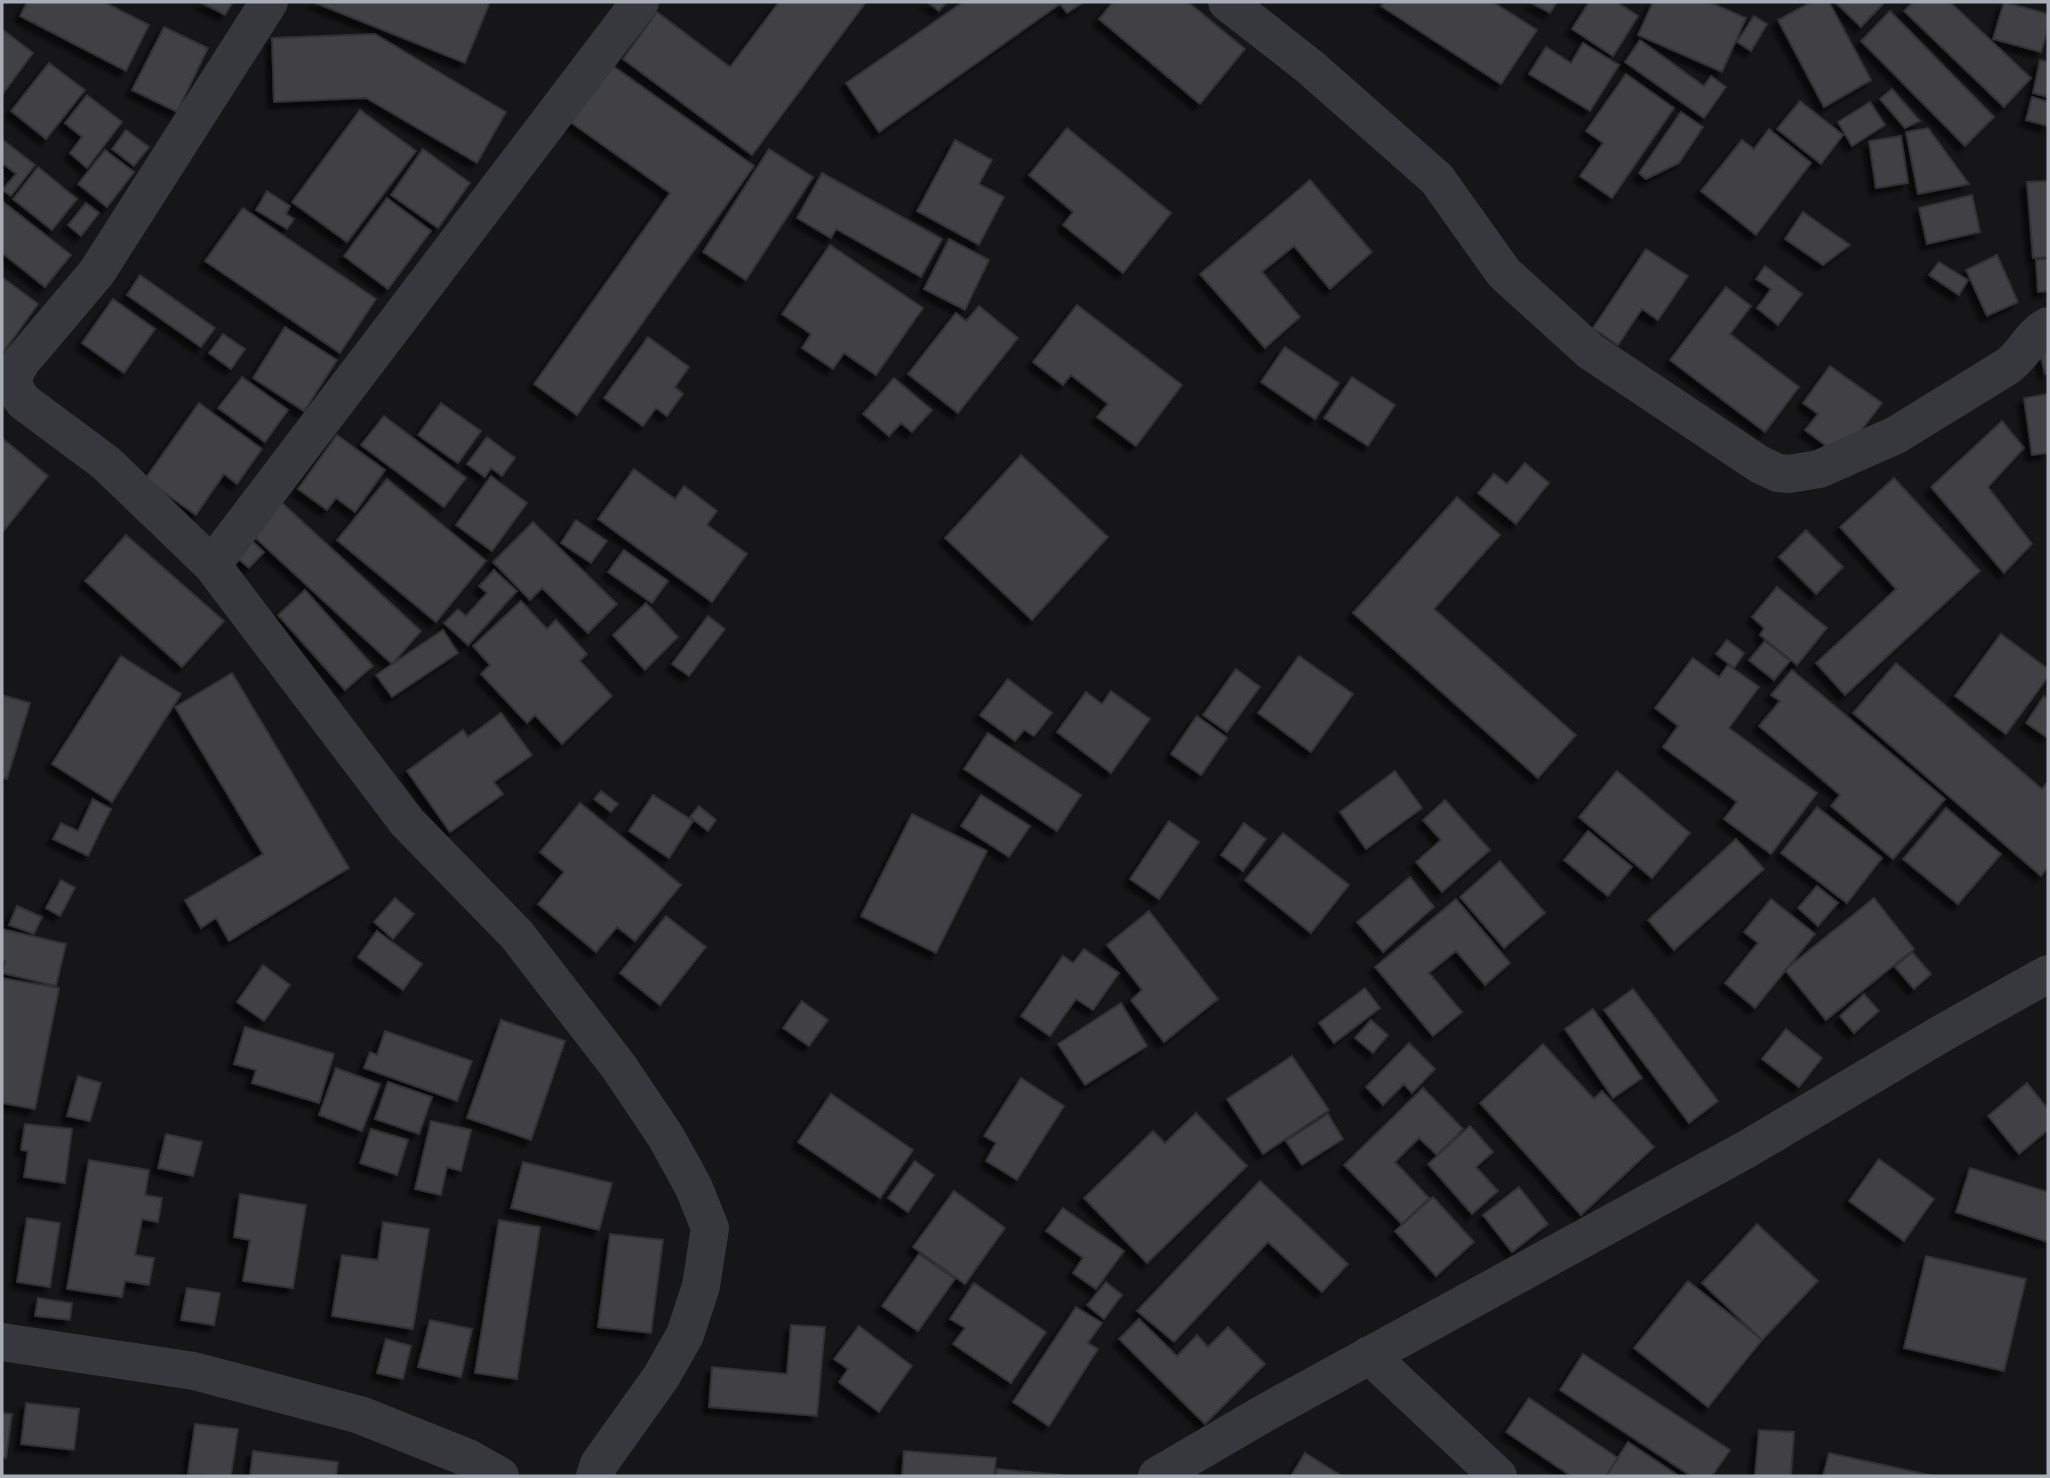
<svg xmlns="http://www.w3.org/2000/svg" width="2050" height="1478" font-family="'Roboto Condensed',sans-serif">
	<defs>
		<filter id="shadow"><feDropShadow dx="-6" dy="6" stdDeviation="2" flood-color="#0009"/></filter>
	</defs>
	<rect width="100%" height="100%" fill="#161618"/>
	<!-- building -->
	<path fill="#404145" stroke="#303034" stroke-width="2" filter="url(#shadow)" d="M27,2H104L149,25L126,71L20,16Z
		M200,2H233L225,15Z
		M313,2H490L465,63Z
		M779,2H866L752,155L623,59L657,12L730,67Z
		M927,2H947L939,11Z
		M963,2H1084L1067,13L1060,4L879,132L846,83Z
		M1113,2H1188L1245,49L1200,104L1099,19Z
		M1384,2H1493L1537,30L1501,84L1381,6Z
		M1530,2H1557L1550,13Z
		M1589,2H1617L1638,16L1613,56L1572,29Z
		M1653,2H1709L1746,18L1722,72L1638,35Z
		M1811,2H1829L1871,80L1824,107L1778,20Z
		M1835,2H1881L1883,4L1861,27Z
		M1913,2H1950L2031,78L2004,107L1904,11Z
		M2004,2L2048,14V29L2041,52L1993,39Z
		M1890,11L1994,117L1965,146L1861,41Z
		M1754,16L1767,24L1751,51L1737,42Z
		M164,27L208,48L177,112L132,90Z
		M2,29L33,53L2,95Z
		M375,34L506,112L477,163L366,98L274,102L272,38Z
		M1640,40L1704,86L1711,76L1726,87L1704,118L1625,62Z
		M1583,43L1619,65L1590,111L1529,74L1546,47L1571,63Z
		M2040,60L2048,62V97L2033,93Z
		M49,63L85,90L46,139L11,111Z
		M610,64L754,166L577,415L534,384L670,193L569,121Z
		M1626,74L1674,108L1612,198L1580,176L1603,143L1586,131Z
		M1892,89L1920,121L1905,128L1880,99Z
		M87,95L122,122L87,168L70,153L82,137L65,123Z
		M2032,97L2048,102V126L2026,120Z
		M1800,101L1843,135L1821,164L1777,129Z
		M1870,102L1885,125L1852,146L1838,122Z
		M360,110L416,151L347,242L292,202Z
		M1681,112L1703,127L1679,163L1646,179L1639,173Z
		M1067,128L1171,213L1123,273L1063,225L1073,212L1029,175Z
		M1928,128L1969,184L1918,194L1906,132Z
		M1769,129L1811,163L1756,235L1701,191L1742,140L1754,149Z
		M126,130L149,147L134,166L112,149Z
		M1901,136L1908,183L1876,188L1869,141Z
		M3,140L35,165L11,196L2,190L16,174L2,163Z
		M955,140L992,160L979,184L1004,197L979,245L917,211Z
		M423,149L470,183L438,228L391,195Z
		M769,149L813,177L746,280L703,252Z
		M105,150L134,172L107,207L78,184Z
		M38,167L77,199L52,230L13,199Z
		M822,173L942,239L921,277L836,229L831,238L797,218Z
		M1310,180L1372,252L1330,289L1294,246L1262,272L1300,317L1265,348L1200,274Z
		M2048,181V257L2033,258L2027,182Z
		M267,191L290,206L286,214L294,219L287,229L256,210Z
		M1972,195L1980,232L1927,244L1919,208Z
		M387,198L431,231L388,289L344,256Z
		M2,201L71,255L45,287L2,253Z
		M86,203L99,213L81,236L68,225Z
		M243,208L376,299L340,353L205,261Z
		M1803,212L1850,245L1823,265L1785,239Z
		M949,239L989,260L965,310L924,289Z
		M830,245L923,308L876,375L844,353L833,369L802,348L811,334L782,314Z
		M1646,249L1688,276L1658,320L1642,309L1618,345L1593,328Z
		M1997,255L2018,302L1987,316L1966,270Z
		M2048,259V291L2038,292L2036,260Z
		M1939,262L1968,280L1959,295L1929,275Z
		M1765,266L1802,294L1778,325L1757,308L1771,289L1756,279Z
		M140,275L215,328L201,347L127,295Z
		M2,277L38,304L2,354Z
		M1726,287L1751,306L1730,334L1799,387L1765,432L1670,360Z
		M113,299L155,329L124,373L82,343Z
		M1077,305L1182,385L1136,446L1097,417L1108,404L1071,375L1063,385L1033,362Z
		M979,306L1018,338L958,413L908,374L956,313L966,321Z
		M285,327L337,360L304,411L253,378Z
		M223,334L245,349L231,369L209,353Z
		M648,337L689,367L675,387L683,394L667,416L656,408L643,426L604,398Z
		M2048,337V373L2045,374L2037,340Z
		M1285,347L1339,383L1315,419L1261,382Z
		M1830,366L1882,403L1841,457L1805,430L1818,414L1803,403Z
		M242,377L288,410L265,442L218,408Z
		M1352,377L1395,405L1368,446L1324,418Z
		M894,378L932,410L912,432L901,423L889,436L863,414Z
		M2048,394V453L2032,455L2024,398Z
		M199,403L262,449L237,484L224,474L196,515L145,479Z
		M441,403L481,431L458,463L418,435Z
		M384,416L466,478L444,507L361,445Z
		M2002,421L2024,448L1988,487L2032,544L2004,573L1931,487Z
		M337,435L385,470L355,512L336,498L327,510L298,489Z
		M487,437L515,458L502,476L491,468L485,477L467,464Z
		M2,438L48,476L2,533Z
		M1021,455L1108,537L1032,620L945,538Z
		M1525,463L1549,483L1516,524L1478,493L1494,474L1507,484Z
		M634,469L675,499L684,486L717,511L707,525L747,554L712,602L598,519Z
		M491,476L527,503L492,551L456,525Z
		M1894,478L1980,571L1845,695L1816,663L1896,589L1840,527Z
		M387,479L486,561L436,622L337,540Z
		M1457,497L1500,535L1434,609L1576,735L1538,778L1353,613Z
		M279,500L421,631L392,664L249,532Z
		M576,520L607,541L591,563L561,543Z
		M533,522L617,604L588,633L542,588L530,600L493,562Z
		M1806,530L1843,567L1816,594L1779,557Z
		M126,535L224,621L182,667L85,581Z
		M247,536L264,552L249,568L231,553Z
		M624,550L668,581L652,603L608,572Z
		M494,570L517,591L468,645L444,623L458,609L466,616L487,593L479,586Z
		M1777,587L1827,628L1797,665L1760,635L1764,628L1752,617Z
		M305,590L373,666L345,690L278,615Z
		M521,601L547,629L556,620L587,654L580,661L612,696L562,744L535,715L527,723L481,674L490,665L473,646Z
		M646,603L678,637L645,670L613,635Z
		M708,616L725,629L689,676L672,664Z
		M443,630L458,653L392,697L376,675Z
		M2001,634L2048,669V677L2006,734L1955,696Z
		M1727,640L1744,653L1734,668L1716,654Z
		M1765,641L1790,661L1774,680L1749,660Z
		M121,656L181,694L112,802L52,764Z
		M1299,656L1353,694L1311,752L1258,713Z
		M1693,658L1719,677L1728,665L1759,687L1729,728L1817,793L1771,854L1724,819L1737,802L1663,747L1678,726L1655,708Z
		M1896,663L2042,789L2048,781V867L2041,876L1853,713Z
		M1236,669L1260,687L1227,732L1203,715Z
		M1792,670L1945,799L1893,859L1831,806L1840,795L1759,726L1780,701L1771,695Z
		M232,673L349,868L229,941L216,918L201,928L185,900L263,854L175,707Z
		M1008,679L1052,713L1034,736L1024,730L1015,741L980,715Z
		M1111,691L1150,719L1111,773L1057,732L1086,692L1102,704Z
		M2,695L30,703L7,779L2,778Z
		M2044,696L2048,699V738L2026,723Z
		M501,713L532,755L494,782L503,794L450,832L407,771L463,730L468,737Z
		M1197,716L1227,738L1201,775L1171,754Z
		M988,733L1081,795L1057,831L964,769Z
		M1395,771L1422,808L1366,849L1340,812Z
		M1617,771L1690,833L1652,878L1579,817Z
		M601,791L618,804L611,812L594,799Z
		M653,795L693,821L669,858L629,831Z
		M981,795L1030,826L1009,857L961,826Z
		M93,799L111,809L88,856L53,839L61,823L78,831Z
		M1445,800L1490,850L1442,892L1416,862L1441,840L1423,820Z
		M580,803L681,885L635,941L617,927L596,952L538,904L564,872L540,852Z
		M699,806L716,820L708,831L690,817Z
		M1817,807L1882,858L1847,903L1781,853Z
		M1946,808L2001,854L1958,904L1903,859Z
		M912,814L987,851L936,953L861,916Z
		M1169,821L1199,842L1159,899L1130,879Z
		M1244,823L1266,839L1243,871L1221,855Z
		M1588,831L1632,867L1608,896L1564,860Z
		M1283,833L1349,885L1311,933L1245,880Z
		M1736,839L1764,869L1674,950L1648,920Z
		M1500,861L1545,913L1504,948L1460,897Z
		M1410,877L1434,907L1383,952L1357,922Z
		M61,880L75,888L60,916L46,908Z
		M1817,886L1838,903L1818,926L1798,908Z
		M395,898L414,914L393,939L374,922Z
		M1874,898L1914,949L1826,1020L1785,970Z
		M1456,899L1510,963L1485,985L1456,951L1429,973L1462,1012L1433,1036L1375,967Z
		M1771,899L1815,934L1755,1008L1725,983L1758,943L1744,932Z
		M17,906L42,917L34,934L9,925Z
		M1149,911L1218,999L1164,1042L1131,1000L1142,990L1107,945Z
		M666,916L706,947L660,1005L620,973Z
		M2,929L66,944L56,986L2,973L5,961H2Z
		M377,931L422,964L403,990L358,957Z
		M1084,949L1119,973L1093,1010L1076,999L1050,1036L1021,1016L1063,956L1073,963Z
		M1912,952L1931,974L1914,989L1895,967Z
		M263,965L290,985L264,1021L237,1002Z
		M2,978L59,988L35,1109L2,1103Z
		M1365,988L1380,1008L1334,1043L1319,1023Z
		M1633,989L1718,1101L1689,1123L1604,1010Z
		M1864,994L1879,1011L1854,1033L1840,1016Z
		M802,1001L828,1020L809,1046L783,1028Z
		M1121,1003L1147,1046L1085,1085L1058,1044Z
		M1593,1009L1642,1078L1613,1098L1565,1029Z
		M501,1020L565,1041L531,1140L467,1118Z
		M1371,1020L1388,1035L1373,1053L1355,1038Z
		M245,1027L334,1054L319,1103L252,1083L256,1070L234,1064Z
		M1786,1029L1822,1058L1799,1087L1762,1059Z
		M385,1031L472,1061L457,1101L364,1068L370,1052L377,1055Z
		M1409,1043L1435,1069L1412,1093L1404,1084L1383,1105L1366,1087Z
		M1543,1044L1594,1099L1602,1091L1654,1147L1581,1215L1480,1103Z
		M1292,1056L1329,1110L1263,1154L1227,1099Z
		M336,1068L380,1084L362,1131L319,1115Z
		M78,1076L101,1083L90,1121L67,1116Z
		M1021,1078L1064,1106L1017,1180L986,1161L996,1143L984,1136Z
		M388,1082L432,1097L419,1134L375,1119Z
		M2027,1083L2048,1109V1130L2019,1154L1988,1116Z
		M1423,1088L1463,1129L1437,1155L1419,1138L1395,1162L1429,1198L1402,1224L1344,1165Z
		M831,1094L913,1150L880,1198L798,1142Z
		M1196,1113L1247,1166L1147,1263L1084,1198L1153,1131L1165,1143Z
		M1328,1114L1343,1139L1302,1165L1286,1141Z
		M431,1121L471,1130L461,1171L447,1167L441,1195L415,1189Z
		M25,1124L72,1129L65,1183L24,1177L28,1151L21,1150Z
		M1470,1126L1493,1152L1476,1167L1498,1191L1472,1214L1428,1164Z
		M371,1129L408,1140L397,1175L360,1163Z
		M166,1134L202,1142L193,1176L158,1168Z
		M1879,1159L1934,1199L1904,1241L1849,1201Z
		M89,1160L149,1170L145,1195L162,1198L158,1222L142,1219L135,1255L154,1258L149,1285L125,1281L122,1297L67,1289Z
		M915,1161L934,1175L908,1212L888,1198Z
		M523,1162L612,1183L599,1230L511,1208Z
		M1970,1168L2048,1192V1242L1956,1212Z
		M1260,1181L1348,1264L1322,1292L1268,1242L1174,1342L1137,1311Z
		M1519,1187L1548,1224L1512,1252L1483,1215Z
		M954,1191L1005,1228L965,1284L913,1247Z
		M240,1194L306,1205L293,1288L243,1281L250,1240L234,1237Z
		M1433,1197L1474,1242L1436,1276L1395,1231Z
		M1063,1208L1124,1251L1096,1289L1073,1273L1083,1258L1046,1231Z
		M27,1218L60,1223L50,1287L17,1282Z
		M499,1220L540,1227L517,1379L475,1373Z
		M383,1222L429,1229L413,1329L332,1316L342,1255L378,1260Z
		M1757,1224L1818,1281L1762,1340L1702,1283Z
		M610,1234L663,1240L651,1333L598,1327Z
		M919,1254L955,1279L918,1331L882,1306Z
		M1926,1256L2026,1279L2004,1371L1904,1348Z
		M1688,1281L1762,1340L1708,1407L1634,1348Z
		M1106,1282L1122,1295L1104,1319L1087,1305Z
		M974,1283L1046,1332L1011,1383L953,1344L965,1328L950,1319Z
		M187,1288L220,1293L214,1325L181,1320Z
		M38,1298L72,1303L70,1320L35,1316Z
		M1076,1307L1102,1323L1088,1343L1098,1349L1049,1426L1013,1402Z
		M1139,1319L1177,1356L1197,1335L1208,1347L1228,1327L1265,1364L1205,1424L1119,1339Z
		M430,1320L472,1329L461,1377L418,1367Z
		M791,1325L825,1327L817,1416L709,1407L712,1367L787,1374Z
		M859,1326L912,1366L879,1412L839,1382L848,1369L834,1359Z
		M386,1339L411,1346L403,1379L377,1373Z
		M1583,1354L1730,1450L1712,1476H1691L1560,1390Z
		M1529,1398L1618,1458L1606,1476H1571L1506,1432Z
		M26,1403L79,1409L74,1450L21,1444Z
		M2,1413L12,1414L6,1458L2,1457Z
		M195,1424L238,1429L231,1476L188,1474Z
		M1759,1430L1794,1432L1791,1476H1755Z
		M1628,1442L1679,1476H1606Z
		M253,1451L338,1462L336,1476H250Z
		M904,1451L996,1458L994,1476H902Z
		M1305,1453L1342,1476H1291Z
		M1829,1453L1934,1476H1823Z
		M997,1469L1063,1475L996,1476Z"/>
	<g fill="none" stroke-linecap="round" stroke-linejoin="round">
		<!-- street -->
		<path stroke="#37383d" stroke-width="38" d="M269,2L97,272L21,362C11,379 11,386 24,402L106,463L212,565L407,822L517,935L619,1067L666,1137L681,1164L694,1188L710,1228L701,1286L685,1335L661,1377L599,1464L595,1476
			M1227,2L1310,67L1437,179L1504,273L1590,351L1759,464L1778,473L1789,474L1819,469L1896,435L2008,366C2024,354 2031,335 2048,326
			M212,565L640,2
			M2,1342L194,1371L360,1415L468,1458L500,1476
			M1369,1355L1498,1476
			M1157,1476L1270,1410L1747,1149L1946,1031L2048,974"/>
	</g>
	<!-- border -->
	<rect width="2050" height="1478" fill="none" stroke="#a8adb8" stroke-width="7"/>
</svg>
